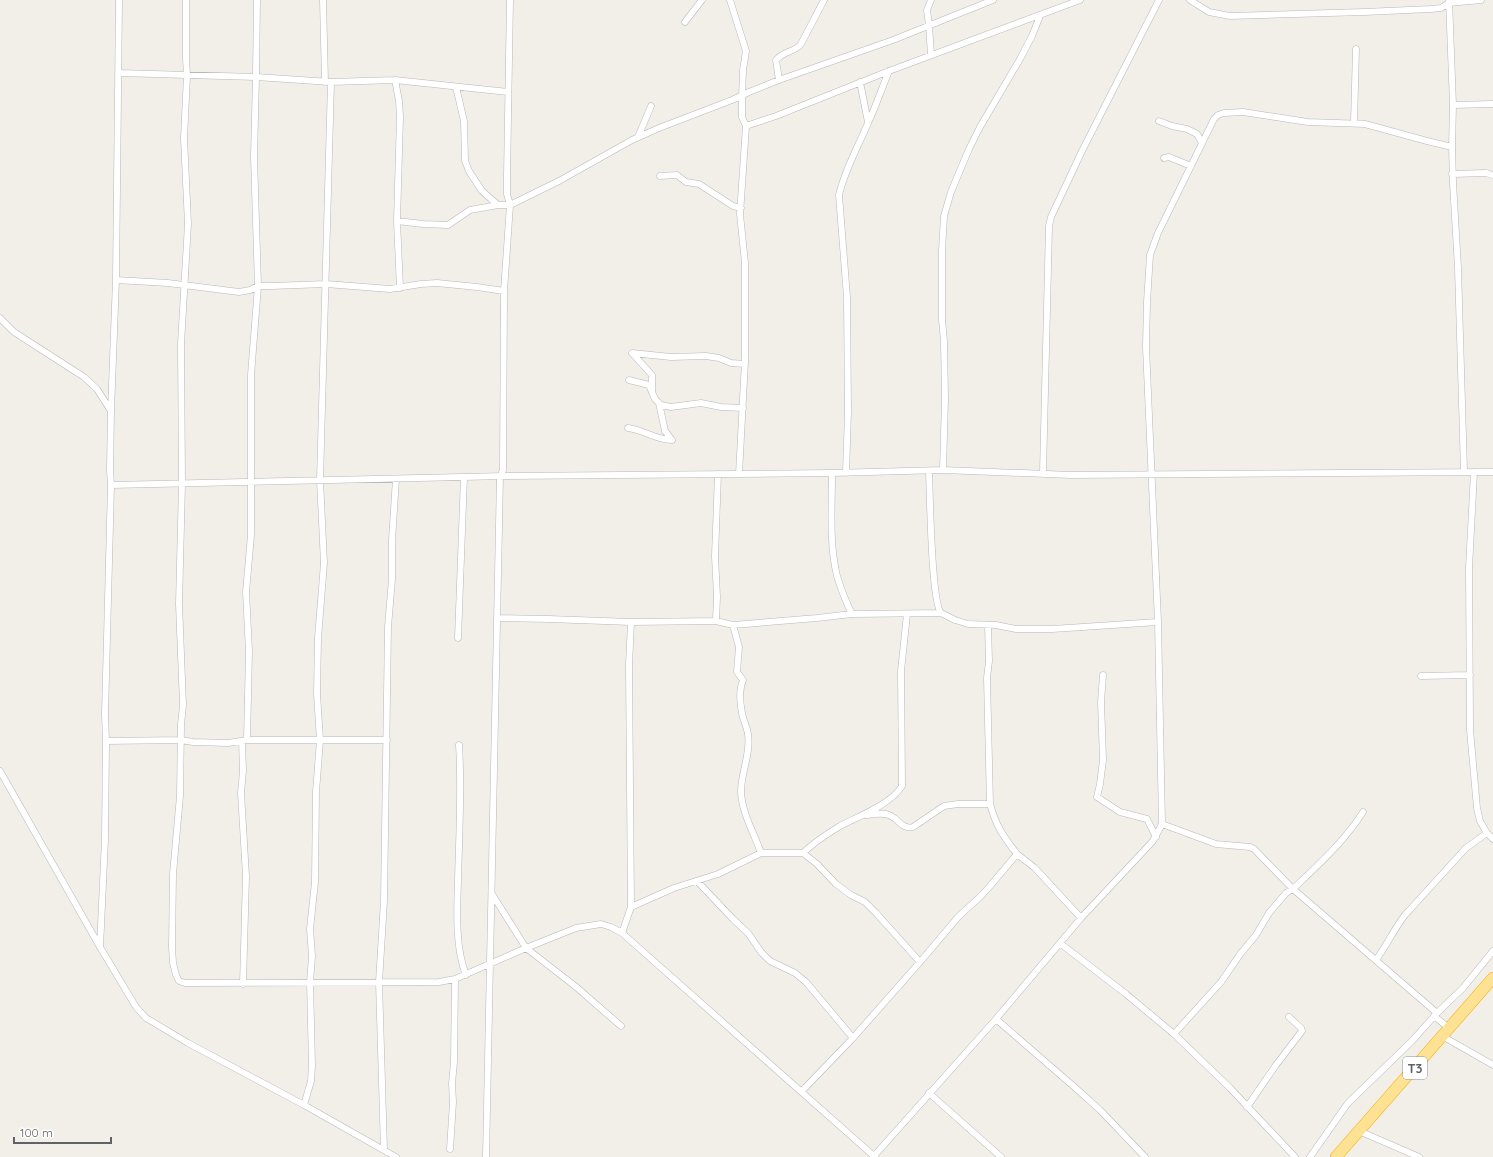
<svg xmlns="http://www.w3.org/2000/svg" width="1493" height="1157" font-family="Quicksand,sans-serif">
	<rect width="100%" height="100%" fill="#f1efe8"/>
	<g fill="none" stroke-linecap="round" stroke-linejoin="round">
		<defs>
			<path id="street" d="M186,0V58L187,76L184,138L188,224L181,344L182,484L179,604L183,705L181,725L180,796L173,874L172,947L173,963L176,975L179,981L185,983L439,982L455,979L526,948L576,928L601,924L611,927L622,933L875,1157
				M257,0L256,77L331,82L395,80
				M323,0L325,82
				M730,0L746,51L743,70L742,96V117L746,126
				M1190,0L1209,12L1230,16L1364,12L1431,9L1441,8L1449,3L1481,0
				M1449,0L1453,105L1452,147L1453,183L1458,268L1464,471
				M685,22L702,0
				M931,55L929,25L927,10L931,0
				M119,73L256,77L254,157L258,286L251,375V535L246,592L249,651L247,740
				M779,80L776,60C784,51 795,52 801,44L824,0
				M860,82L868,122
				M456,87L464,121L465,161L469,171L482,191L498,205
				M1453,105L1493,104
				M1159,121L1172,126L1187,129L1197,134L1202,143
				M1354,123L1356,49
				M638,137L651,106
				M1164,158L1169,157L1191,166
				M1452,174L1486,173L1493,175
				M660,176L677,175L686,182L699,184L733,206L741,208
				M397,221L423,224L448,225L470,210L498,205H510L559,181L632,140L659,128L732,100L749,92L779,80L893,40L993,0
				M116,280L119,0
				M400,288L397,221L400,117L399,101L395,80L508,92
				M504,291L477,287L437,283L421,284L390,289L326,284L271,286H258L250,290L239,292L168,283L116,280L111,411L110,470L111,485L506,476L832,473L943,470L1071,475L1493,472
				M0,318L14,332L84,377L97,389L111,411
				M629,380L649,385L655,399L661,405L671,407L701,403L721,407L743,408
				M652,391V375L632,353L671,357L706,356L719,358L731,363L745,364
				M659,403L665,431L672,440
				M628,428C645,430 655,440 672,440
				M943,470L945,399L944,341L942,320V250L944,216L951,192L969,149L980,127L1020,59L1032,36L1040,16
				M929,471C930,493 931,600 941,613
				M1474,472L1469,568L1470,730L1477,808L1480,821L1487,833L1493,839
				M832,473C832,508 829,543 837,576C841,589 846,602 852,614
				M846,473L848,412L847,297L839,195C845,169 858,147 868,123C876,106 882,88 889,71
				M1043,473L1049,226L1051,217L1082,151L1159,0
				M739,474L745,361V263L740,214L746,126L776,116L889,71L1080,0
				M111,485L105,714L106,741L181,740L193,742L228,743L247,740H387
				M497,618L549,619L631,622L629,665L631,907L622,933
				M716,621L717,597L715,556L718,474
				M631,622L716,621L733,625L817,618L852,614L941,613L955,620L968,624L996,625L1016,629H1052L1158,622
				M733,625L739,647L737,672L743,680C739,690 740,703 742,713C743,720 747,727 748,734C751,754 741,772 741,792C742,813 754,833 761,853
				M988,626L989,661L987,678L990,804C996,826 1003,836 1017,854
				M458,638L464,477
				M1103,675L1101,702L1103,760L1100,784L1097,797L1120,812L1147,819L1156,837
				M1421,676L1470,675
				M242,741L243,771L241,793L246,876L243,984
				M459,745C462,790 459,836 458,881C457,911 455,947 466,975
				M0,771L100,947L136,1007L146,1018L188,1043L304,1105L396,1157
				M1363,812C1344,842 1318,865 1293,889L1437,1013
				M866,815C874,814 885,812 891,816C899,820 903,830 913,827L944,806L958,804H990
				M1162,824L1216,844L1250,847L1254,849L1293,889L1286,893L1269,913L1256,935L1241,953L1221,982L1174,1034
				M803,853C814,842 827,834 840,826C859,816 890,805 902,786L901,671L907,614
				M697,881L733,919L748,933L761,952L770,961L795,973L806,982L853,1038
				M492,894L526,948L575,986L621,1026
				M631,907L674,888L718,874L761,853H803L817,864L836,884L851,895L865,902L876,913L920,962
				M1061,944L1126,994L1174,1034L1230,1088L1295,1157
				M100,947L105,839L106,741
				M1376,960C1387,945 1394,929 1405,915L1466,848L1487,833
				M1434,1016L1449,1028
				M996,1019L1079,1091L1100,1110L1145,1157
				M1442,1036L1493,1065
				M802,1091L853,1038L920,962L959,916L981,896L990,886L1017,854L1035,868L1081,918
				M929,1093L1001,1157
				M304,1105L311,1081L312,1065L310,982L312,956L310,929L315,882L316,792L320,740L317,694L318,638L324,563L320,480L331,82
				M1247,1107L1276,1065L1302,1031L1301,1028L1289,1017
				M1359,1131L1419,1157
				M450,1149L453,1102L452,1083L454,1062L455,979
				M384,1150L379,982L384,901L388,627L392,579V540L396,479
				M874,1156L996,1019L1081,918L1153,841L1162,824L1158,622L1146,347L1147,302L1150,255L1158,233L1214,119L1218,115L1224,113L1243,112L1308,122L1365,124L1427,141L1452,147
				M486,1157L500,477L503,470L504,291L510,205L507,194V176L510,0
				M1310,1157L1348,1103L1412,1041L1437,1013L1463,988L1493,951"/>
			<path id="highway" d="M1336,1157L1493,978"/>
		</defs>
		<!-- street casing -->
		<use href="#street" stroke="#b5b8bc" stroke-width="7"/>
		<!-- highway casing -->
		<use href="#highway" stroke="#f9ab00" stroke-width="12"/>
		<!-- street -->
		<use href="#street" stroke="#fff" stroke-width="6"/>
		<!-- highway -->
		<use href="#highway" stroke="#fde293" stroke-width="11"/>
	</g>
	<g text-anchor="middle" stroke-width="3" stroke-linejoin="round" paint-order="stroke">
		<!-- shield labels -->
		<rect fill="#fff" stroke="#8f9295" stroke-width="1" x="1403" y="1057" width="24" height="22" rx="3"/>
		<g font-size="13" font-weight="bold" fill="#5f6368">
			<text x="1415" y="1073">T3</text>
		</g>
	</g>
	<!-- scale -->
	<path d="M14 1137v6h97v-6" fill="none" stroke="#5f6368" stroke-width="2"/>
	<text x="20" y="1137" font-size="12" fill="#5f6368" stroke="#ffffff" stroke-width="3" paint-order="stroke">100 m</text>
</svg>
